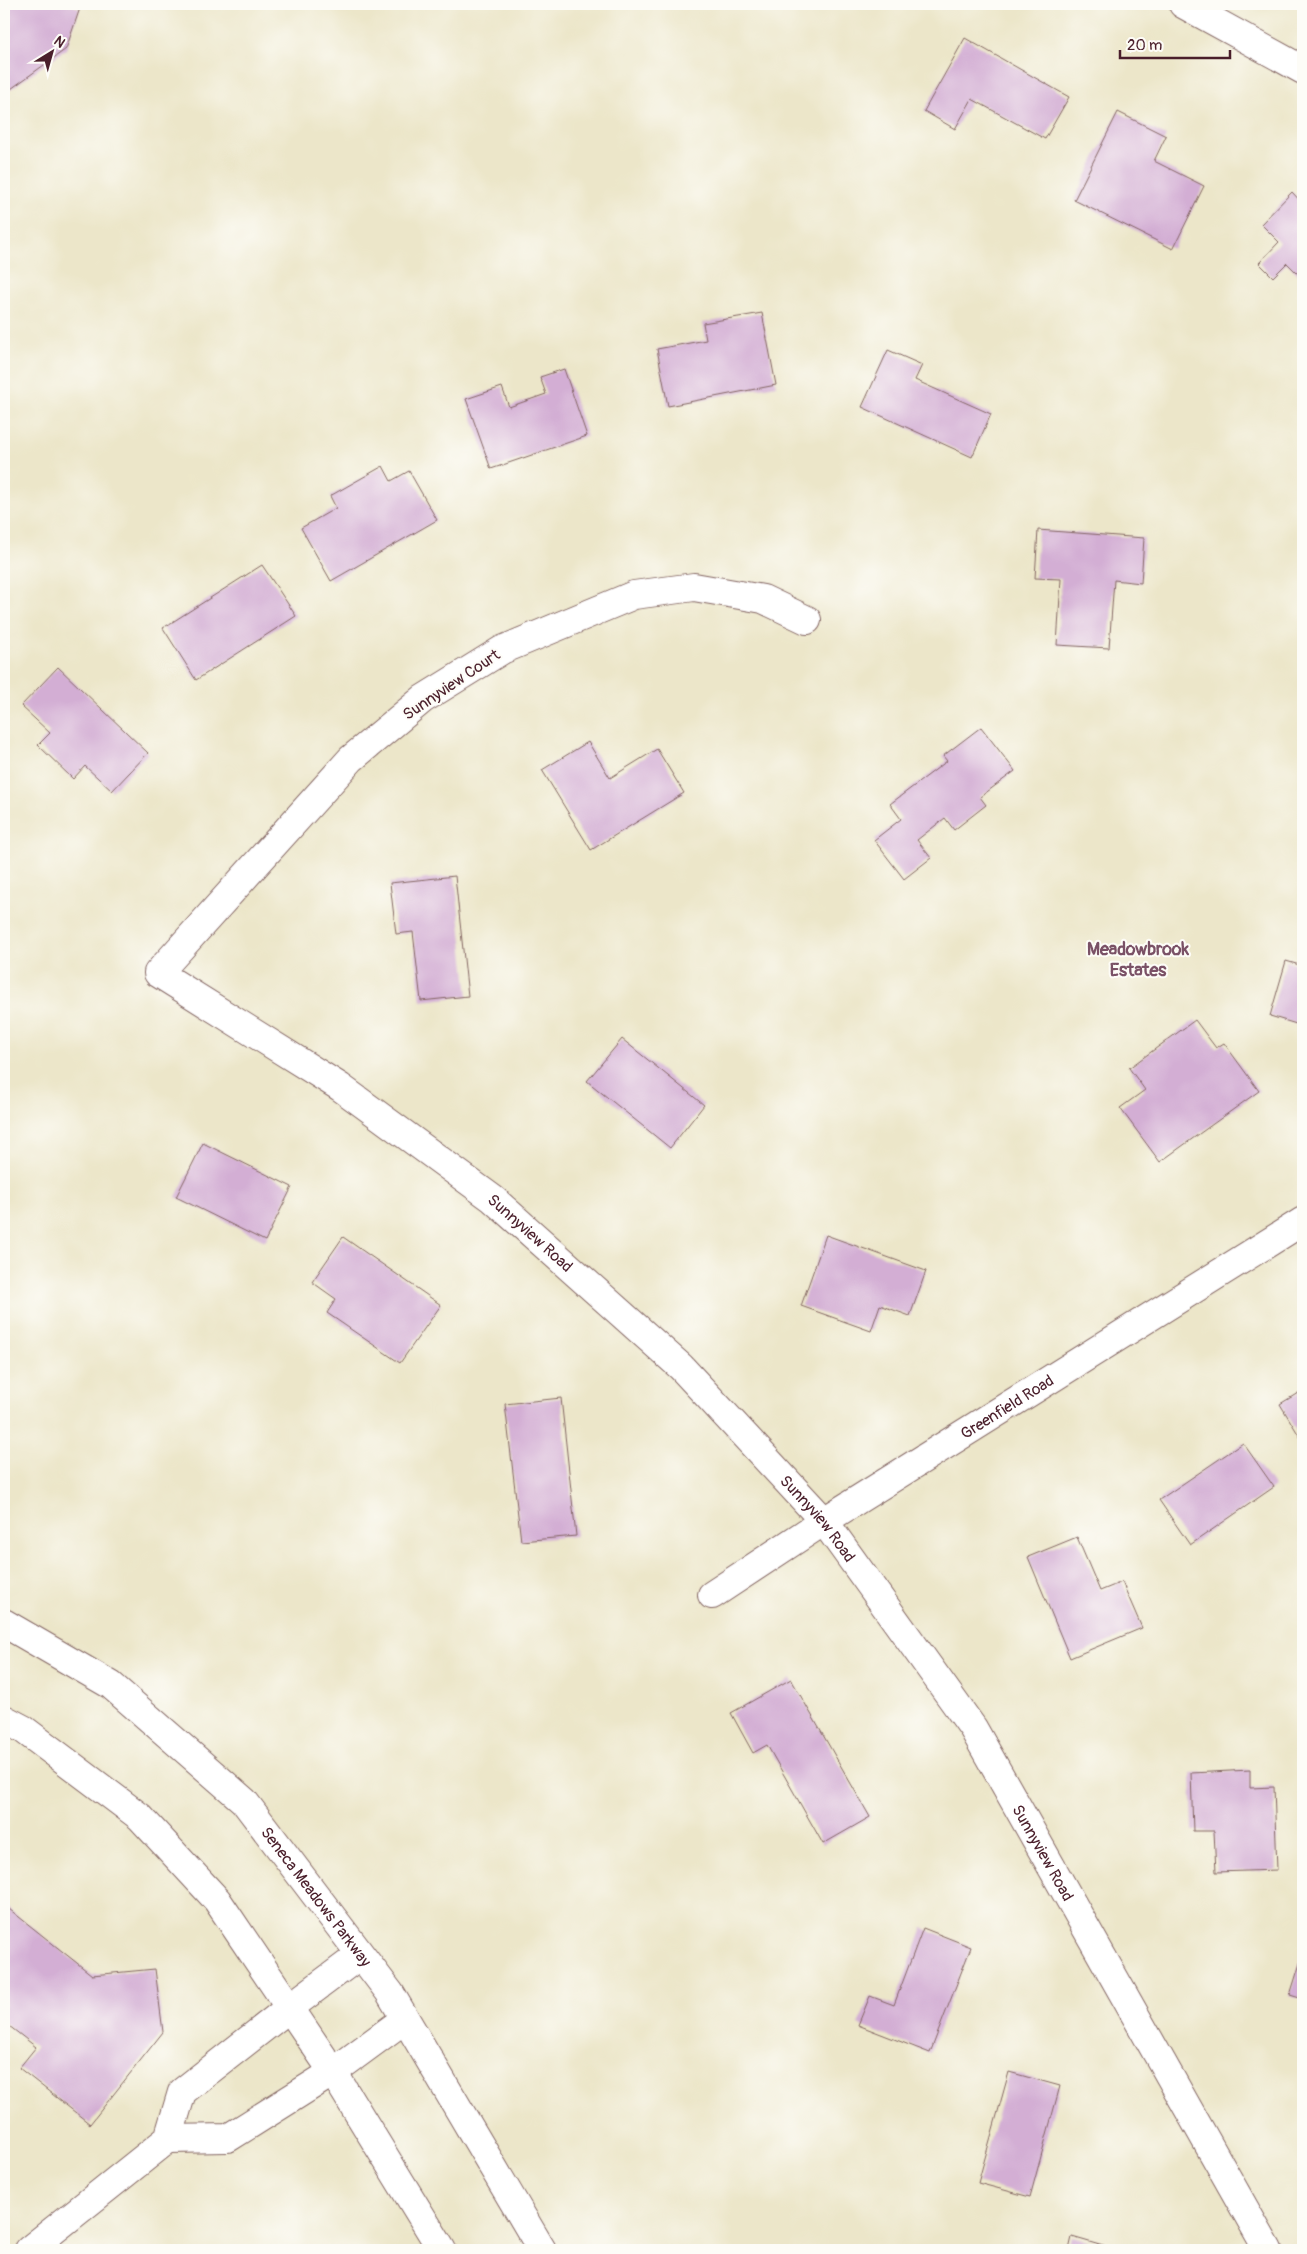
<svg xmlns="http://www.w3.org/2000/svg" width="1307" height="2254" font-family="Pangolin,sans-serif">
	<rect width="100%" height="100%" fill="#fdfcf7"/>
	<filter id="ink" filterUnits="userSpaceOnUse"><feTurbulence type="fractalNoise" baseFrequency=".02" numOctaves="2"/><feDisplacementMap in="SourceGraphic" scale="10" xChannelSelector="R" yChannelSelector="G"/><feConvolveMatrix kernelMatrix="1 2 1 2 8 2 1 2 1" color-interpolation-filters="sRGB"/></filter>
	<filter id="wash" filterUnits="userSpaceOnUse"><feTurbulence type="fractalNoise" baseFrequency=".0096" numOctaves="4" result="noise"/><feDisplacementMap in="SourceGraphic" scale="20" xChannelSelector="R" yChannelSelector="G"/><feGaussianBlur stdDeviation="1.12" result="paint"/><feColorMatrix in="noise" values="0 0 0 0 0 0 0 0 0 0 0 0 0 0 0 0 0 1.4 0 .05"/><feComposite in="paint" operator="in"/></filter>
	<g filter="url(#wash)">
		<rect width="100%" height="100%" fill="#ece6c9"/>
		<g id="blocks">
			<!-- building -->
			<path fill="#d3aed4" d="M4,4H67L80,8L66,49L4,94Z
				M965,38L1069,97L1045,139L972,99L955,129L924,111Z
				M1118,112L1166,136L1154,161L1204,186L1173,249L1074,200Z
				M1292,192L1303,204V279L1287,263L1273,277L1259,263L1279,242L1261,224Z
				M762,313L776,385L668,406L657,349L706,340L703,323Z
				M888,350L922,365L915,380L991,414L972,457L862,407Z
				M564,369L587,436L491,469L466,399L502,387L509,407L546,394L540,377Z
				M383,466L391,481L409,471L437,520L331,581L301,528L336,508L330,496Z
				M1038,530L1144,538L1141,583L1114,580L1109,648L1057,645L1061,579L1035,578Z
				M262,565L296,616L196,680L163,628Z
				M58,667L148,753L112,791L85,766L73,779L38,745L50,733L21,706Z
				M981,727L1015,771L980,797L986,805L954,830L945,818L917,840L931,858L904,879L874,840L901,819L890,804L947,761L943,756Z
				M588,742L610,778L657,749L684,793L591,850L542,770Z
				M455,876L468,996L421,1001L413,932L396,934L390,883Z
				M1286,961L1303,966V1026L1270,1016Z
				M1195,1020L1216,1048L1224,1043L1259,1091L1160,1162L1120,1108L1145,1090L1129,1068Z
				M622,1039L704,1105L670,1148L587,1081Z
				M203,1143L292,1187L265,1241L176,1197Z
				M826,1235L926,1271L910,1316L880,1305L871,1331L801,1306Z
				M343,1237L441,1305L400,1363L327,1313L336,1299L312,1282Z
				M1303,1390V1442L1280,1404Z
				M561,1398L576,1536L521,1541L505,1404Z
				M1243,1443L1274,1487L1190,1545L1159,1500Z
				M1077,1537L1100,1591L1122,1582L1142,1628L1070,1658L1028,1557Z
				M791,1679L870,1817L823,1844L767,1745L753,1753L731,1713Z
				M1250,1770V1788L1274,1787L1277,1870L1216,1872L1214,1831H1193L1191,1773Z
				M4,1905L92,1975L155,1969L163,2032L90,2124L19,2068L36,2047L4,2022Z
				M923,1928L971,1947L930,2053L858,2025L870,1996L894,2005Z
				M1303,1954V1999L1290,1995Z
				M1009,2072L1060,2086L1030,2197L978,2183Z
				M1072,2237L1117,2250H1069Z"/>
		</g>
	</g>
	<g filter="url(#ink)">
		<use href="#blocks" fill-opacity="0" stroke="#836562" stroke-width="1"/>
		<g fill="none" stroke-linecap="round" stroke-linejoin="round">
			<defs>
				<g id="minor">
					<path d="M1183,4L1303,70"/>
					<path id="s1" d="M807,620L763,599L694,587L634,595L502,650L423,699L351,759L158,973L340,1087L493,1199L681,1367L824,1521L973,1728L1268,2250"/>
					<path id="s2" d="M712,1595L824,1521L1303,1221"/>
					<path id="s3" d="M4,1623L111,1685L244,1801L390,1993L542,2250"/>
					<path d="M4,1719L23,1729L140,1817L217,1900L333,2072L442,2250"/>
					<path d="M168,2139L228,2138L333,2072L405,2019"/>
					<path d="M29,2250L168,2139L182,2092L289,2008L360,1955"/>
				</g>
			</defs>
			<!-- minor casing -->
			<use href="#minor" stroke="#836562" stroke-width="30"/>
			<!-- minor -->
			<use href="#minor" stroke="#fff" stroke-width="28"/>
		</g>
	</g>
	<g text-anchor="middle" stroke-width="4" stroke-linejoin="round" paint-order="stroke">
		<!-- street labels -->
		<g font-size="16" fill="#4a1f2b" stroke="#fdfcf7">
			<text transform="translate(451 684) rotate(-34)" y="6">Sunnyview Court</text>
			<text dy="6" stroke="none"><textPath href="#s1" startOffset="1252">Sunnyview Road</textPath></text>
			<text dy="6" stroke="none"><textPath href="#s2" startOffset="350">Greenfield Road</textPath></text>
			<text dy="6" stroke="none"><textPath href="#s1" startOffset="1658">Sunnyview Road</textPath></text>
			<text dy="6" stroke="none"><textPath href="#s1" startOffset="2062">Sunnyview Road</textPath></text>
			<text dy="6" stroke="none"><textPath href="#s3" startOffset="420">Seneca Meadows Parkway</textPath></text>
		</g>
		<!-- neighbourhood labels -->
		<g font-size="18" font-weight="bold" fill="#7a5166" stroke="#fdfcf7">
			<text x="1138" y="955">Meadowbrook<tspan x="1138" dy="21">Estates</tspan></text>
		</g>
	</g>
	<!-- margin -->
	<rect width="1307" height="2254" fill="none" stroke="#fdfcf7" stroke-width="20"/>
	<!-- north arrow -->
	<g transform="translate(52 52) rotate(37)" stroke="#fdfcf7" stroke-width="4" paint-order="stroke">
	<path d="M0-4L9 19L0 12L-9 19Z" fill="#4a1f2b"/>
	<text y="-8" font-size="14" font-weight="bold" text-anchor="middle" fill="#4a1f2b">N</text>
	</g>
	<!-- scale -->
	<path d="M1120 50v8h110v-8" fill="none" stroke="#4a1f2b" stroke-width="2.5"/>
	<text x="1127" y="50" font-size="15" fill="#4a1f2b" stroke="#fdfcf7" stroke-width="4" paint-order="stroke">20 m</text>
</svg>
